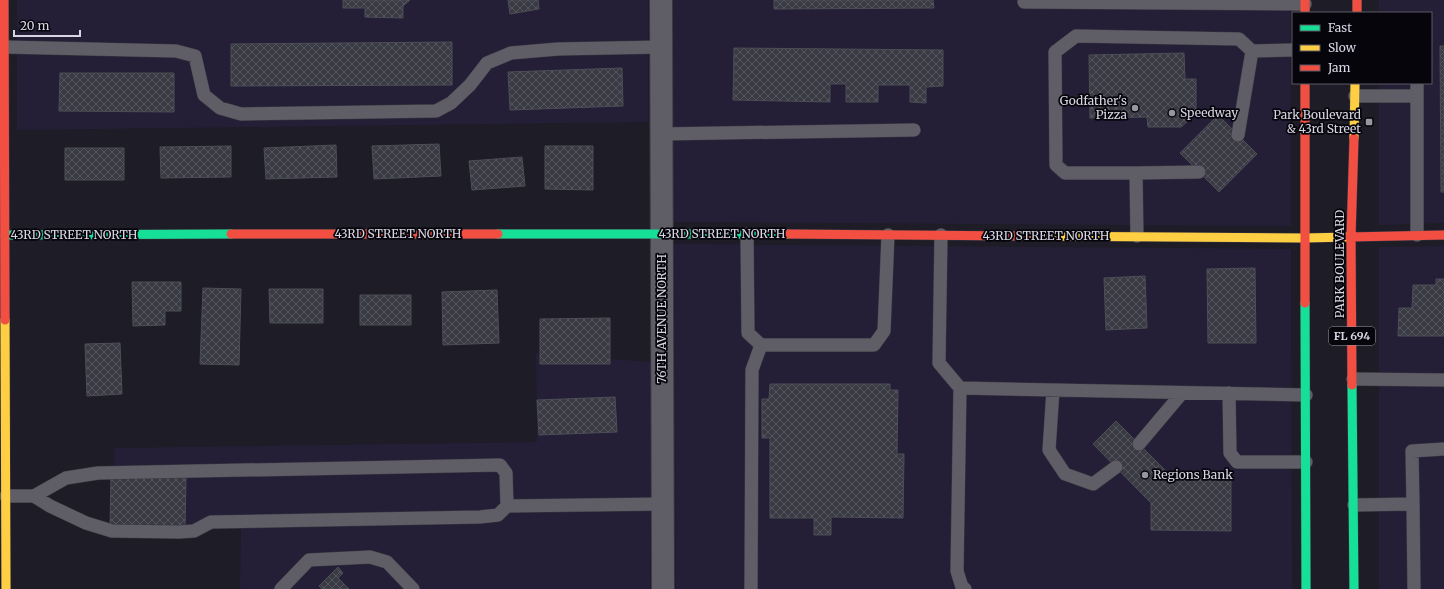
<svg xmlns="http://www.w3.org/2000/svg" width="1444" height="589" font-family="Merriweather,serif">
	<defs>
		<pattern id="building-cross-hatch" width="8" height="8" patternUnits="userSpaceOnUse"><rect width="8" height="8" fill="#393a43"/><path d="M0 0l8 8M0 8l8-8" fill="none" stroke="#55565e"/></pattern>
	</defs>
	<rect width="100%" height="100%" fill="#1e1c26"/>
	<!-- built -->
	<path fill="#241f36" d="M17,0H648V122L17,130Z
		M673,0H1290L1291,226L674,222Z
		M1379,0H1444V223L1379,225V83H1431V13H1379Z
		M674,244L1291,249L1292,589H676Z
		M1444,246V589H1379V247Z
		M536,353L650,362V589H240L241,529L116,531L114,448L537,442Z"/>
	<!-- building -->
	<path fill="url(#building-cross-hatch)" stroke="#4c4e56" d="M343,0H410L403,6V18L365,17V8H343Z
		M508,0H538L539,9L510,14Z
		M774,0H933L934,8L774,9Z
		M452,42V85L231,86V44Z
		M1440,46H1444V192H1441Z
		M734,48L943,50V86L926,87V103L910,102V85H878V102H846V84H830V102L733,100Z
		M1184,53L1185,79H1196V114L1181,127H1148L1147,117L1090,118L1089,55Z
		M622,68L623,106L510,110L508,72Z
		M60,73H174V112L59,111Z
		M1218,115L1257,154L1219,192L1180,153Z
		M439,144L441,176L374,179L372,146Z
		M336,145L337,177L266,179L264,148Z
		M231,146V177L161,178L160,147Z
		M545,146H593V190L545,189Z
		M65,148H124V180H65Z
		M522,157L525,186L472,190L469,161Z
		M1255,268L1256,343H1208L1207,269Z
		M1145,276L1147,328L1106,330L1104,278Z
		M1436,279H1444V336H1398L1399,308H1412L1413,285H1436Z
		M132,282H181V311H165V325L133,326Z
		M203,288L241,289L239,365L200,364Z
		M269,289H323V323H270Z
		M497,290L499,343L443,345L442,292Z
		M360,295H411V325H360Z
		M610,318V364H540V319Z
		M120,343L122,394L87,396L85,344Z
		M770,384H890V390H898L897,454H904L903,518L831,517V535H814V518H770V438H762V399H769Z
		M615,397L617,432L539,435L537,400Z
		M1116,421L1167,472V479L1231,478V531L1151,530V503L1093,444Z
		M111,475L186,476L185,528L110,526Z
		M338,567L343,573L338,578L349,589H322L319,586Z"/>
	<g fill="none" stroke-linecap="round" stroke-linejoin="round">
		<defs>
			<path id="lane" d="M1024,2L1305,4
				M4,47L176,51L195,56L204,95L220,108L241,114L436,111L451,103L470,85L487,63L511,53L558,49L661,47
				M1417,83V235
				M1355,96H1417
				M661,134L914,130
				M1238,135L1252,51
				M1136,173L1199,172
				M747,234L748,333L761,345H874L884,331L888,235
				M941,235L939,363L960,388L957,571L962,587L965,589
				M1137,236L1136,173H1065L1056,165L1055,52L1076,36L1239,39L1252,51L1293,50
				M1353,379L1444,380
				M960,388L1306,395
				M1053,390L1049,450L1065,474L1093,484L1116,467
				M1229,393L1230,453L1237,462H1306
				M1139,444L1182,393
				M6,496H34L50,506L86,523L112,531L179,532L194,531L211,522L480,517L498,515L507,506L506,473L500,465L98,473L66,478L34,496
				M1413,504L1412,451L1444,449
				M1354,505L1413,504L1414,589
				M507,506L663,504
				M281,589L309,560L370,557L387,562L413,589
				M751,589L752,370L761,345"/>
			<path id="street" d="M661,0L663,589"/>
			<path id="fast" d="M498,234H787
				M5,235L231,234
				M1305,303L1306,589
				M1352,385L1354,589"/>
			<path id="slow" d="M1354,138L1355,83
				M1026,236L1305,238L1349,237
				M5,320L6,589"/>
			<path id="jam" d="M4,0L5,320
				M1305,0V13
				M1357,0V13
				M1305,83V303
				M231,234H498
				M787,234L1026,236
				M1349,237L1444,235
				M1352,385L1351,237L1354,138"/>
		</defs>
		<!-- lane casing -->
		<use href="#lane" stroke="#3b3842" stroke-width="14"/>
		<!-- street casing -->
		<use href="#street" stroke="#3b3842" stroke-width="24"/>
		<!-- fast casing -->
		<use href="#fast" stroke="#3b3842" stroke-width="10"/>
		<!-- slow casing -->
		<use href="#slow" stroke="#3b3842" stroke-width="10"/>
		<!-- jam casing -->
		<use href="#jam" stroke="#3b3842" stroke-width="10"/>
		<!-- lane -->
		<use href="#lane" stroke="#5f5d65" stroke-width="13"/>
		<!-- street -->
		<use href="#street" stroke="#5f5d65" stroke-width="22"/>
		<!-- fast -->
		<use href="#fast" stroke="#16e098" stroke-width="9"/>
		<!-- slow -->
		<use href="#slow" stroke="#ffcf43" stroke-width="9"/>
		<!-- jam -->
		<use href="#jam" stroke="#f24e42" stroke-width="9"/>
	</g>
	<!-- markers -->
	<g fill="#9895a2" stroke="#06050c" stroke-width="1.5">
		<circle cx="1135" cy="108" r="4"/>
		<circle cx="1172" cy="113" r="4"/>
		<rect x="1365" y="118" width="8" height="8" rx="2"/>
		<circle cx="1145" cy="475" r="4"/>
	</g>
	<g text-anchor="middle" stroke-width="3.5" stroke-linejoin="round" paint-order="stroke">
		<!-- shield labels -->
		<rect fill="#06050c" stroke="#9a97a3" stroke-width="1" x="1329" y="327" width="46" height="18" rx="3"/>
		<g font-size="11" font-weight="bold" fill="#d9d6e4">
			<text x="1352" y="340">FL 694</text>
		</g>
		<!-- poi labels -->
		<g font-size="12" fill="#d9d6e4" stroke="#06050c" text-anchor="end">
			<text x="1127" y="105">Godfather's<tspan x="1127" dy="14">Pizza</tspan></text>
			<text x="1180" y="117" text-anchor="start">Speedway</text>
			<text x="1361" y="119">Park Boulevard<tspan x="1361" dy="14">&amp; 43rd Street</tspan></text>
			<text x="1153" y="479" text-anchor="start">Regions Bank</text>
		</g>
		<!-- street labels -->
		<g font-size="12" fill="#d9d6e4" stroke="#06050c">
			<text x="398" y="238">43RD STREET NORTH</text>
			<text x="722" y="238">43RD STREET NORTH</text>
			<text x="74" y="239">43RD STREET NORTH</text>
			<text x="1046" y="240">43RD STREET NORTH</text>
			<text transform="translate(1340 264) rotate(-90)" y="4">PARK BOULEVARD</text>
			<text transform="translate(662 319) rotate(-90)" y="4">76TH AVENUE NORTH</text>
		</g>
	</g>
	<!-- legend -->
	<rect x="1292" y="12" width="140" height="72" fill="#06050c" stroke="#5a5962"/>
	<rect x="1300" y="25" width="20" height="6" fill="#16e098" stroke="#5a5962"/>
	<text x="1328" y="32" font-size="12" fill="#d9d6e4">Fast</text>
	<rect x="1300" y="45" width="20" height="6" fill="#ffcf43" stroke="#5a5962"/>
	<text x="1328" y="52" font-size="12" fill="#d9d6e4">Slow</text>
	<rect x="1300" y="65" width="20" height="6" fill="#f24e42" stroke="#5a5962"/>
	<text x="1328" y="72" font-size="12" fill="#d9d6e4">Jam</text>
	<!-- scale -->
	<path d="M14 30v6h66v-6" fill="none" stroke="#d9d6e4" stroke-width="2"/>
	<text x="20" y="30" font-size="12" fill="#d9d6e4" stroke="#06050c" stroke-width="3" paint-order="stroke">20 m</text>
</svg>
